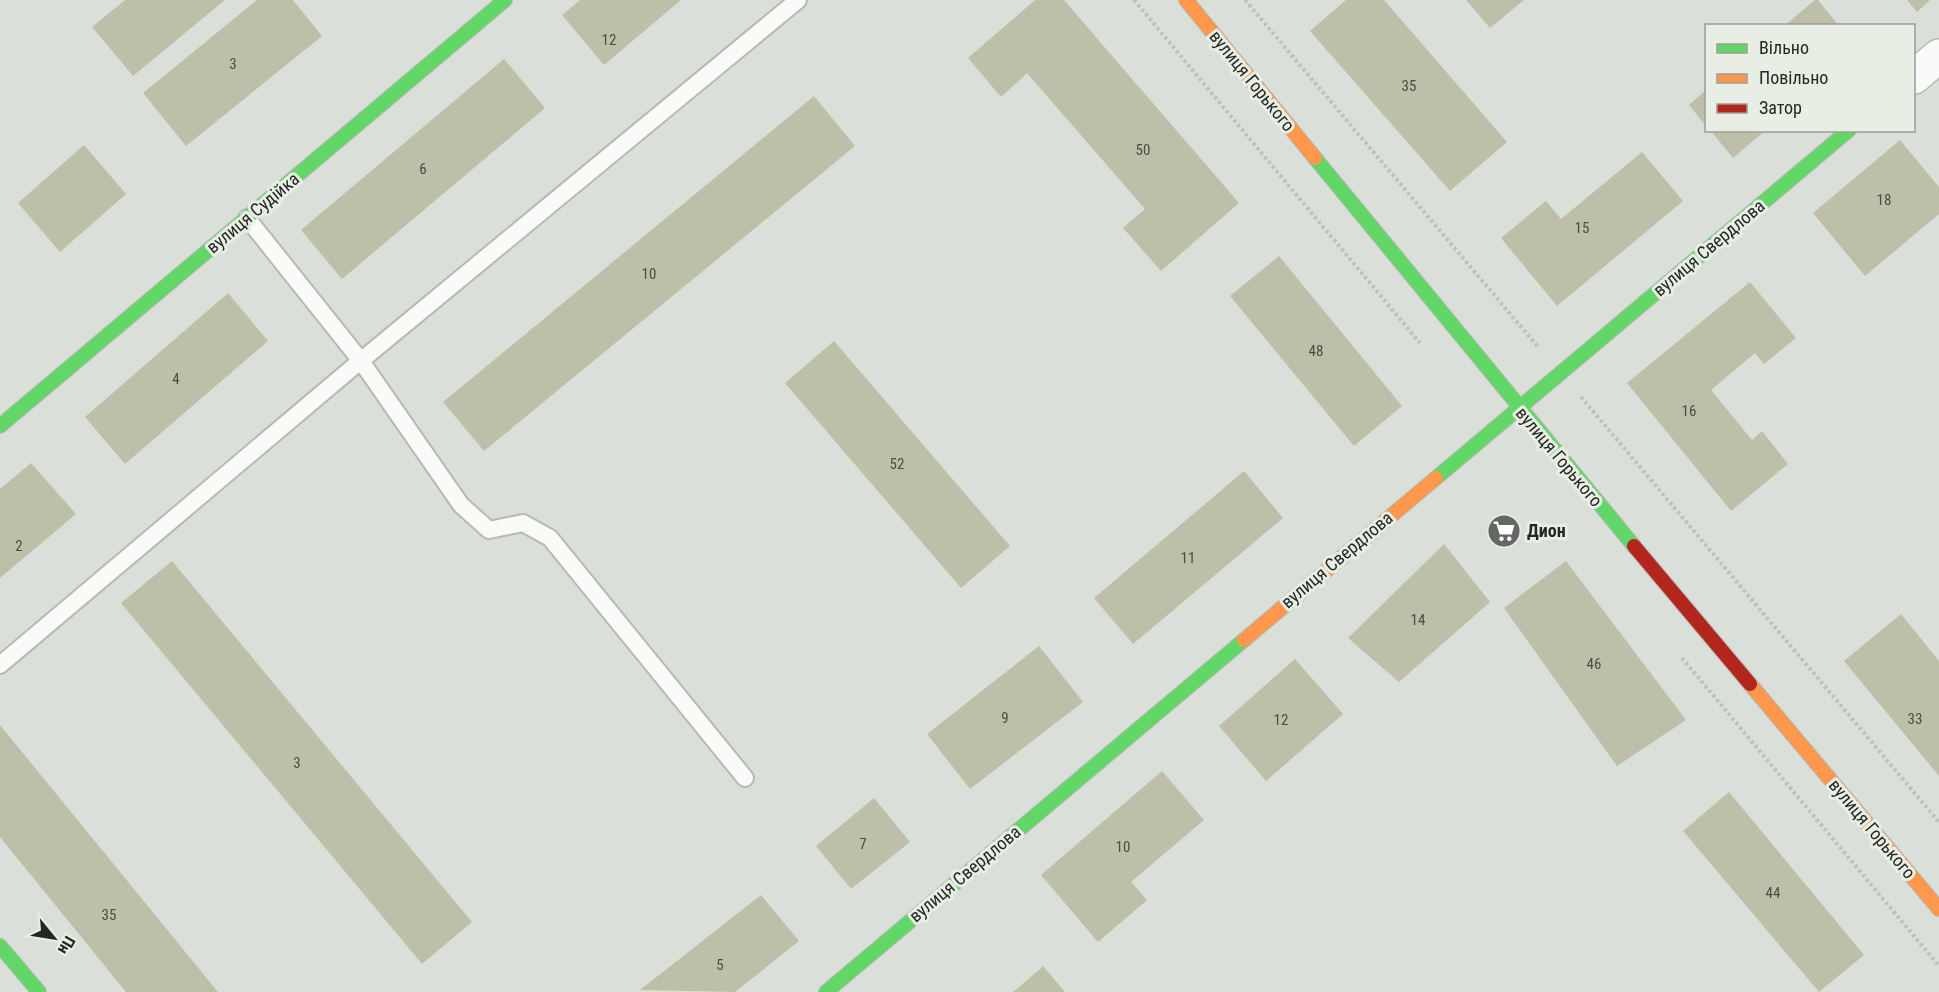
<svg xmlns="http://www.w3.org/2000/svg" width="1939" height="992" font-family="'Roboto Condensed',sans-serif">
	<rect width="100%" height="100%" fill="#dbdfd9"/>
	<!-- building -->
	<path fill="#bebfa8" d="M125,0H225L133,76L92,27Z
		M257,0H293L322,36L186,146L143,93Z
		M580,0H681L604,65L562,15Z
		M1035,0H1064L1239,203L1161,271L1123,228L1145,209L1027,73L1001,97L968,58Z
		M1346,0H1384L1507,142L1450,191L1310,31Z
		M1466,0H1524L1490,28Z
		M1815,0H1818L1839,26H1784Z
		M1907,0H1930L1917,12Z
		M504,59L545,108L342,279L301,230Z
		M1706,90V126L1689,105Z
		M814,96L855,146L484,451L443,402Z
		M1710,130H1766L1733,158Z
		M1900,140L1939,187V214L1865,276L1813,213Z
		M84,145L126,194L60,252L18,203Z
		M1642,152L1683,201L1557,306L1501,238L1546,201L1561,219Z
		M1279,256L1402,406L1354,446L1230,296Z
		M1750,282L1796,338L1764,364L1755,353L1711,390L1752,440L1762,431L1788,464L1731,511L1627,383Z
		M228,293L268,341L125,464L85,417Z
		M834,341L1010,546L961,588L785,383Z
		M31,463L76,514L0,578V489Z
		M1244,471L1283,518L1133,644L1094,598Z
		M1444,544L1490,602L1399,682L1348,638Z
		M172,561L472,922L422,964L121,603Z
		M1566,561L1686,720L1617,766L1504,608Z
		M1901,614L1939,661V776L1844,661Z
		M1039,646L1083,702L970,789L927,734Z
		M1295,659L1343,714L1266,781L1219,726Z
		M0,725L218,992H126L0,837Z
		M1162,771L1204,820L1131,882L1147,900L1098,942L1041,875Z
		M1729,792L1864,955L1819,992L1683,831Z
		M874,798L910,842L851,889L816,846Z
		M761,895L799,941L735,992L640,990Z
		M1043,966L1065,992H1013L1040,969Z"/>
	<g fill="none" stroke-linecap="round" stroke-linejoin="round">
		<defs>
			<path id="lane" d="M247,218L361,361L461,505L489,530L523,523L550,538L745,778
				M0,665L352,368L798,0"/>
			<path id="street" d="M1914,77L1939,56"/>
			<path id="fast" d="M1315,158L1634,546
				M0,426L505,0
				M1436,478L1849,130
				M0,946L39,992
				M826,992L1244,640"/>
			<path id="slow" d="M1186,0L1315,158
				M1244,640L1436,478
				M1750,684L1939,909"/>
			<path id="jam" d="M1634,546L1750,684"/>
		</defs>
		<!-- lane casing -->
		<use href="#lane" stroke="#b6b9b5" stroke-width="20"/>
		<!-- street casing -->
		<use href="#street" stroke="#b6b9b5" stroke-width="36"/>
		<!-- fast casing -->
		<use href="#fast" stroke="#b6b9b5" stroke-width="16"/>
		<!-- slow casing -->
		<use href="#slow" stroke="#b6b9b5" stroke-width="16"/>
		<!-- jam casing -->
		<use href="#jam" stroke="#b6b9b5" stroke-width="16"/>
		<!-- path -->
		<path stroke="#bfc0be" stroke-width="4" stroke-dasharray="3 3" stroke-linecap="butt" d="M1134,0L1420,343
			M1245,0L1539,348
			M1581,397L1939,822
			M1682,658L1939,966"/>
		<!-- lane -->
		<use href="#lane" stroke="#fafaf9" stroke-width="16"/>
		<!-- street -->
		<use href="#street" stroke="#fafaf9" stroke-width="33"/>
		<!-- fast -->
		<use href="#fast" stroke="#63d668" stroke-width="14"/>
		<!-- slow -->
		<use href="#slow" stroke="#ff974d" stroke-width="14"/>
		<!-- jam -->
		<use href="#jam" stroke="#b3261e" stroke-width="14"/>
	</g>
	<!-- icons -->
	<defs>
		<symbol id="supermarket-disc" viewBox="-11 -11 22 22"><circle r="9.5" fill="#646763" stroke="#e8eee4"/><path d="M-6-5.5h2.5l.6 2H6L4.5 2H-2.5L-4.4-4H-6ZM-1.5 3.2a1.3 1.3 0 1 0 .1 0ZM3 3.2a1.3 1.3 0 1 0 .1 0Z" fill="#fff"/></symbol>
	</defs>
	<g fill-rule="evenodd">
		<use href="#supermarket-disc" x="1485" y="512" width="38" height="38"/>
	</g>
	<g text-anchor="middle" stroke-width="6" stroke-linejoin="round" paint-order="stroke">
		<!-- number labels -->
		<g font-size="15" fill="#4a4d44">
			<text x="609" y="45">12</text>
			<text x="233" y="69">3</text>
			<text x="1409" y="91">35</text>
			<text x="1143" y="155">50</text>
			<text x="423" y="174">6</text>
			<text x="1884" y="205">18</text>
			<text x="1582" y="233">15</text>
			<text x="649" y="279">10</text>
			<text x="1316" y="356">48</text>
			<text x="176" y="384">4</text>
			<text x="1689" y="416">16</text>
			<text x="897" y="469">52</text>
			<text x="19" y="551">2</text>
			<text x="1188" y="563">11</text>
			<text x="1418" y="625">14</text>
			<text x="1594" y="669">46</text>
			<text x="1005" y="723">9</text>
			<text x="1915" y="724">33</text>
			<text x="1281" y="725">12</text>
			<text x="297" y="768">3</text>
			<text x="863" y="849">7</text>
			<text x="1123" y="852">10</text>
			<text x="1773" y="898">44</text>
			<text x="109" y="920">35</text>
			<text x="720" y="970">5</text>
		</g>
		<!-- street labels -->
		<g font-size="18" fill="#242723" stroke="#e8eee4">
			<text transform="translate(1252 81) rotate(51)" y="6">вулиця Горького</text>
			<text transform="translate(253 213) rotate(-40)" y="6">вулиця Судійка</text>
			<text transform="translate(1709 248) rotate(-40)" y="6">вулиця Свердлова</text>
			<text transform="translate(1559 457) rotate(50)" y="6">вулиця Горького</text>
			<text transform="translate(1337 560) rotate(-40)" y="6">вулиця Свердлова</text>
			<text transform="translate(1872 829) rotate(50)" y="6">вулиця Горького</text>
			<text transform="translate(965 874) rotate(-40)" y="6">вулиця Свердлова</text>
		</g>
		<!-- poi labels -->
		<g font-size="18" font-weight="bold" fill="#242723" stroke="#e8eee4" text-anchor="start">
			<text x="1527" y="537">Дион</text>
		</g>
	</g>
	<!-- legend -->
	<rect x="1705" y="24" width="210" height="108" fill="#e8eee4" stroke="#9a9e97" stroke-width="1.5"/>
	<rect x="1717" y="44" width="30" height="9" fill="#63d668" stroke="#9a9e97" stroke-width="1.5"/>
	<text x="1759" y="54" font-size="18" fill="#242723">Вільно</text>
	<rect x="1717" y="74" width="30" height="9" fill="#ff974d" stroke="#9a9e97" stroke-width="1.5"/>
	<text x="1759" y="84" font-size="18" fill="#242723">Повільно</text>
	<rect x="1717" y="104" width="30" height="9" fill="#b3261e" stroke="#9a9e97" stroke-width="1.5"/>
	<text x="1759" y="114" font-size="18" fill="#242723">Затор</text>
	<!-- north arrow -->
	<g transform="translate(54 938) rotate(120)" stroke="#e8eee4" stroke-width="4.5" paint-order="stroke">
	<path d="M0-4.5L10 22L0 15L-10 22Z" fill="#242723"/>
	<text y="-9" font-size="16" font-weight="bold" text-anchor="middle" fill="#242723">Пн</text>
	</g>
</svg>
